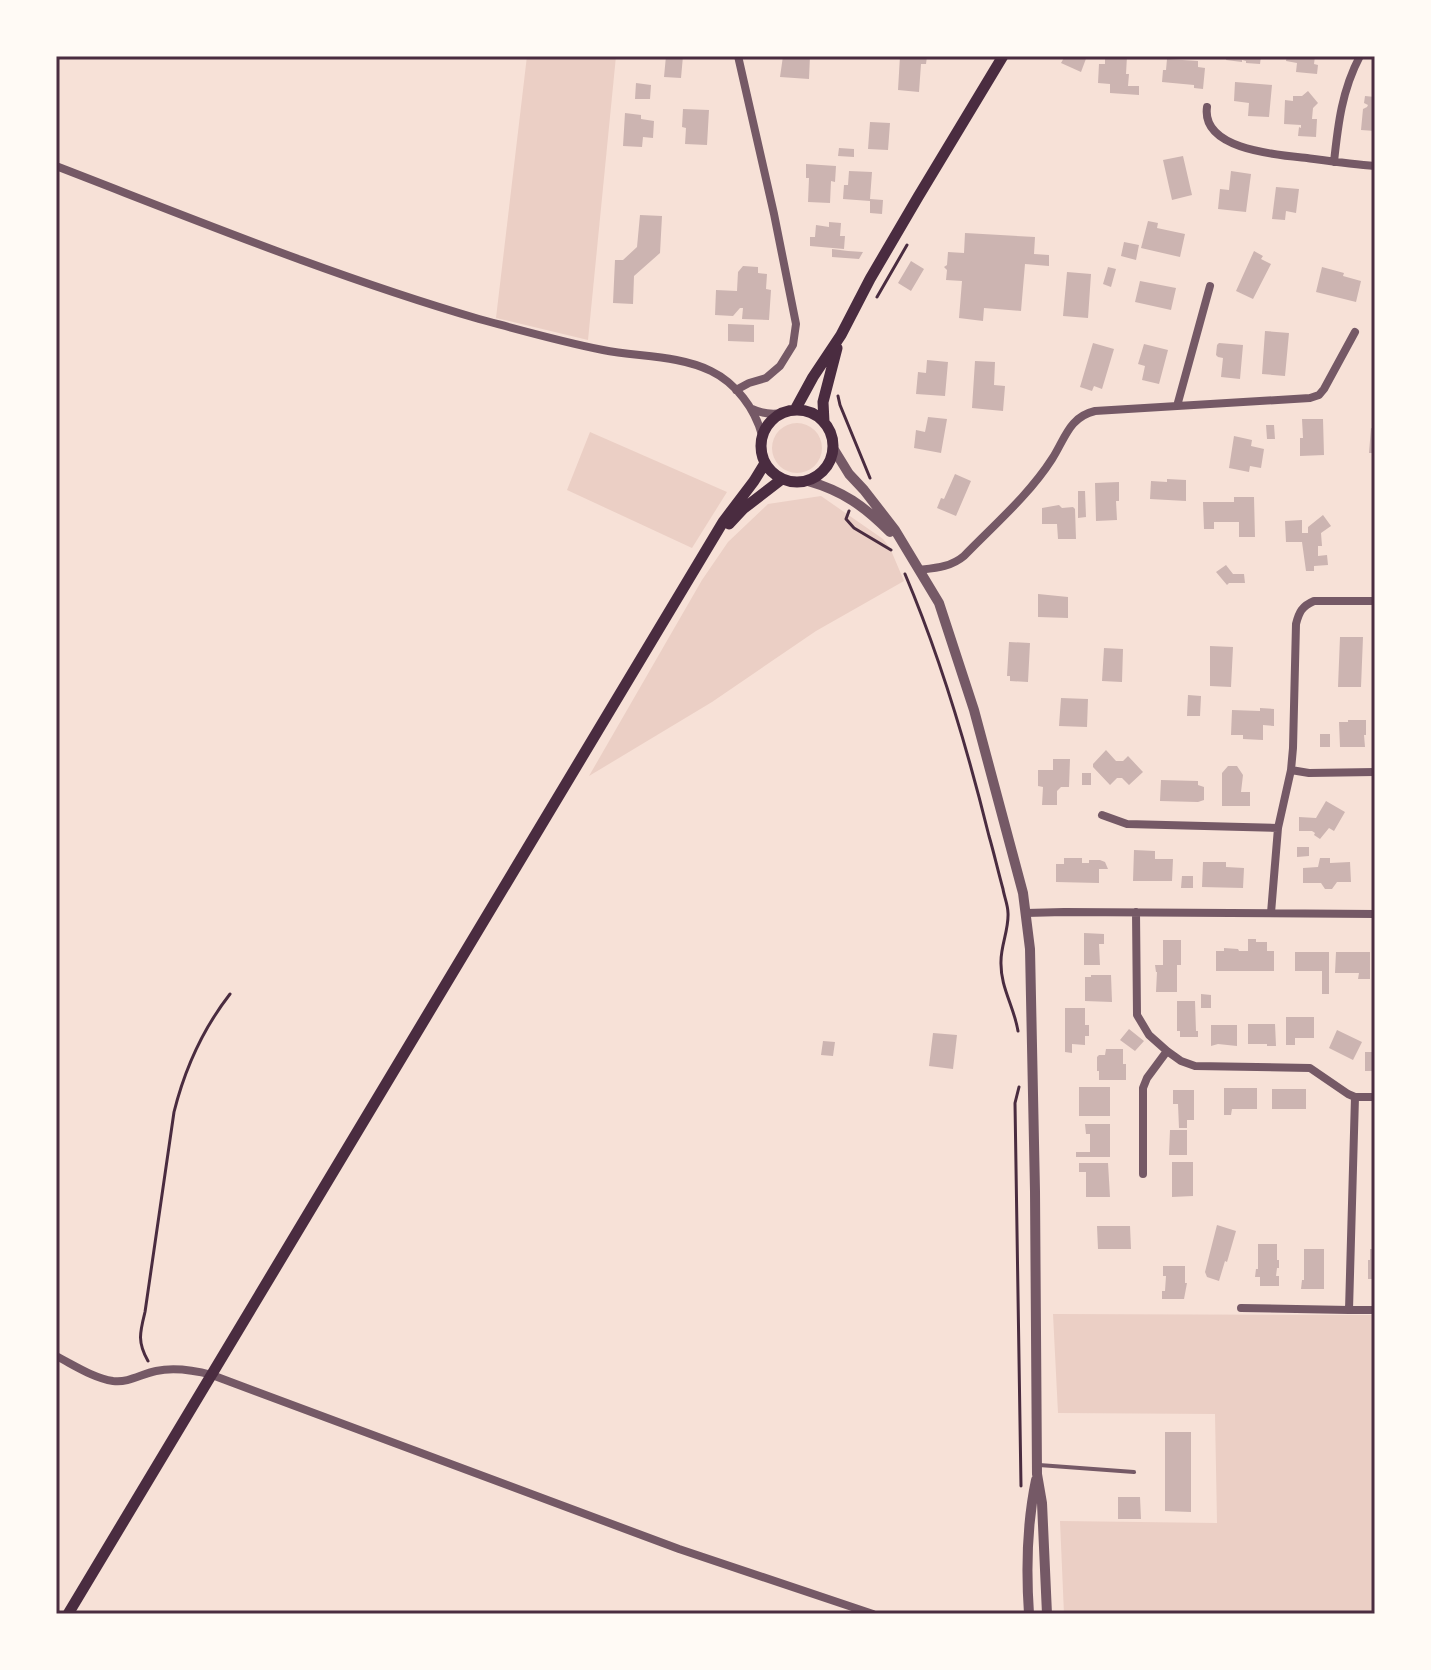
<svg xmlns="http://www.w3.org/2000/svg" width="1431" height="1670" font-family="'Archivo Narrow',sans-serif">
	<rect width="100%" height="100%" fill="#f7e1d7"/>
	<!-- green -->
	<path fill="#ebcfc5" d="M527,56H616L588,340L496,318Z
		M772 448a25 25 0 1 1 50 0a25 25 0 1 1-50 0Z
		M590,432L727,492L692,548L567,490Z
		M821,496L883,539L890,548L904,581L816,631L712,702L589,776L702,580L728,542L768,504Z
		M1053,1314L1375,1315V1614H1064L1060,1521L1217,1523L1215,1414L1058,1413Z"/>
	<!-- building -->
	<path fill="#ccb4b1" d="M666,56H683L681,78L664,77Z
		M783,56H810L809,79L780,77Z
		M900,56H927L926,64H921L919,92L898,90Z
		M1065,56H1087L1081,72L1061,63Z
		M1105,56H1127L1126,74H1129L1128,86H1139V95L1110,93V84L1098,83L1099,64H1105Z
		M1227,56H1261L1260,64L1246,63V61L1242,60V62L1226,60Z
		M1287,56H1315L1314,64L1318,65L1317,74L1296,72L1297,63L1286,61Z
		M1167,59L1198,61V67L1205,68L1203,89L1194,88V85L1162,82L1163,70H1166Z
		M1235,82L1272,85L1269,117L1248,116L1249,103L1234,101Z
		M636,83L651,85L650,99H635Z
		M1308,91L1318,103L1313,108L1312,119H1317L1316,137L1298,136L1299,127L1301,128V125L1284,124L1285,100L1293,101V96H1302Z
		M1365,96L1375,97V131L1361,130L1363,109L1367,107L1368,105L1364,103Z
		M683,109L709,110L707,145L685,144L686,128L682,127Z
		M625,113L641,115V119L654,121L653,138L643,137L642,147L623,146Z
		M870,122L890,123L888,150L868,149Z
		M839,148L854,149V157L838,156Z
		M1183,156L1192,195L1172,200L1163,160Z
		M806,164L836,166L835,182L831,181L830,203L808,202L809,178H806Z
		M849,171L872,172L870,199L883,200L882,214L870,213V201L843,199L844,185H848Z
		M1231,171L1251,174L1246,212L1218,209L1220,189L1229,190Z
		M1276,187L1299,189L1296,213L1286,211L1285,220L1272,219Z
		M640,215L662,216L660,253L634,276L633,304L613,303L615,260H623L637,247Z
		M1148,221L1158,223L1157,228L1185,234L1180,257L1141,248Z
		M829,222L841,223L840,236H845L844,249L810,246V237H815L816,225L829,227Z
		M965,233L1035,237L1034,254L1049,255V266L1025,264L1021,311L984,308L983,321L959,318L962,281L946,280L947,270L944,267L947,265L948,252L964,253Z
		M1124,242L1139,245L1136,260L1121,256Z
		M832,249L848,251L863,252L859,259L832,257Z
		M1254,251L1263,256L1261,259L1271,264L1253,299L1236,291Z
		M911,261L924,269L911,291L898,283Z
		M743,266L758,267V273L767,274L766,289L771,290L769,320L742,319L743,308H740L733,316L715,315L716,290L737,291L738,272Z
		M1108,267L1116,269L1111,287L1103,284Z
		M1322,267L1344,273L1343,276L1361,281L1356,302L1316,292Z
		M1067,272L1091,274L1088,318L1063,316Z
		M1140,281L1176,288L1171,310L1135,302Z
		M728,324L754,325V342L728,341Z
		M1265,331L1289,333L1285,376L1262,374Z
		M1093,343L1114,349L1102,389L1094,386L1092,391L1080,387Z
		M1219,343L1243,345L1240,379L1221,377L1223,358L1218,357L1216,355L1217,345Z
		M1144,344L1168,350L1159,384L1142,380L1145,366L1138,364Z
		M927,360L948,362L945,396L916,394L918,372L926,373Z
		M975,361L995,362L994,385L1005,386L1003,411L972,408Z
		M928,417L947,419L941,453L914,448L916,430L925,432Z
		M1302,419H1323L1324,455L1300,456V438H1303Z
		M1266,425H1274L1275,439H1267Z
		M1371,428L1375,429V453H1369Z
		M1234,436L1252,440L1251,446L1264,449L1261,468L1250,466L1249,472L1229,468Z
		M955,474L971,481L956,516L937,508L941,498L944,499Z
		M1167,479L1186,480V501L1150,499L1151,481L1167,482Z
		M1119,482V501H1116L1117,520L1096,521L1095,483Z
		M1078,491H1085L1086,517L1078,518Z
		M1234,497H1254L1255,537H1239V522H1214V529H1204L1203,502H1234Z
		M1059,505L1062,508L1073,507L1075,509L1076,539H1058L1057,524H1042V508Z
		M1323,515L1331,526L1321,533L1322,546H1318V556L1327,555L1328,565L1314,566V571H1306L1302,542H1286L1285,521L1302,520V533H1308V527Z
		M1226,565L1233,574H1244L1245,583H1229L1227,585L1216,572Z
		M1038,594L1068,597V618L1038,617Z
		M1340,637H1363L1361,687H1338Z
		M1009,642L1030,643L1028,682L1010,681V676H1007Z
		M1210,646L1233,647L1231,687L1210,686Z
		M1104,648L1123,649L1122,682L1102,681Z
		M1188,695L1201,696L1200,716H1187Z
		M1061,698L1088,699L1087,727L1059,726Z
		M1260,708L1274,709V726L1263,725V740L1243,739V735H1231L1232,710L1260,711Z
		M1348,720H1366V735H1364L1365,747H1340L1339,722H1348Z
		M1320,734H1330V747H1320Z
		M1106,750L1116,761H1123L1128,756L1143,772L1129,785L1122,778H1117L1110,785L1093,767V764Z
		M1053,759H1070L1069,787H1061L1057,791V805H1042L1043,787L1038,786V770H1053Z
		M1228,766H1237L1243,775L1241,792H1250V806H1222V773Z
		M1082,773H1091V785H1082Z
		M1161,780L1198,781V785L1204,787V800L1198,802L1160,801Z
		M1326,801L1345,812L1334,831L1329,828L1320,839L1314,835L1315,833L1312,831H1299V817L1316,818Z
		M1297,847H1309V856L1297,857Z
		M1134,850L1155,851V859H1173L1172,881H1133Z
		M1064,858H1082V863H1089V860H1100L1105,862L1108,869H1099V883L1056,882V864H1064Z
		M1320,858H1330V863L1350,862L1351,882H1337L1332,889H1325L1321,883H1303V868L1318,867Z
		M1203,862H1226V867L1244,868L1243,888L1202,887Z
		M1182,876H1193V888H1181Z
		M1084,933L1104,934V944H1099L1100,965H1084Z
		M1248,939H1256V942H1267V951H1274V971H1216V951H1224V948L1238,949L1239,951H1248Z
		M1163,940H1181V965H1177V992H1156L1157,972H1156L1155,965H1163Z
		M1295,952H1329V994H1322V971H1295Z
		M1336,952H1370V979H1358L1359,973H1335Z
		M1091,975H1111L1112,1002L1085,1001V977H1091Z
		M1201,994L1211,995V1008H1201Z
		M1177,1001H1195L1196,1031H1198V1037H1180V1031H1177Z
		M1065,1008H1085V1025H1089V1036H1085V1045L1072,1044V1053L1065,1052Z
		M1286,1017H1314V1038H1295V1045H1286Z
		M1248,1024H1275L1276,1046H1267V1044H1248Z
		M1211,1025H1237V1046L1218,1044L1211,1046Z
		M1129,1029L1144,1041L1135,1051L1120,1040Z
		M1337,1030L1362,1042L1353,1060L1329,1048Z
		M933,1033L957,1035L953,1069L929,1066Z
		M823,1041L835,1042L833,1056L821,1055Z
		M1106,1049H1123V1064H1126V1080H1099V1071H1097V1057L1099,1055H1105Z
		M1365,1052H1375V1071H1365Z
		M1079,1087H1110V1116H1079Z
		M1224,1088H1257V1109H1232L1231,1115H1224Z
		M1272,1089H1306V1109H1272Z
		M1173,1090H1194V1120H1187V1128H1179L1178,1104H1173Z
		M1085,1124H1110V1157H1076V1152H1090V1134H1086Z
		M1170,1130H1187V1155H1169Z
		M1172,1162H1193V1196L1172,1197Z
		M1079,1163H1108L1110,1197H1086V1172H1079Z
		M1217,1225L1236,1231L1227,1262L1225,1261L1219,1281L1207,1277L1205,1272Z
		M1097,1226H1130L1131,1249H1098Z
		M1258,1244H1277V1260H1279V1268H1277L1276,1276H1279V1286H1260V1277H1255L1256,1269H1258Z
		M1304,1249H1324V1289H1301L1302,1280H1304Z
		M1370,1249H1375V1279H1368V1260H1370Z
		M1163,1266H1185V1283H1187L1184,1299H1162V1291H1165L1166,1276H1163Z
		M1165,1432H1191V1512L1165,1511Z
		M1118,1497H1140L1141,1519H1118Z"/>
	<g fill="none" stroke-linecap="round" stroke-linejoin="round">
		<!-- path -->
		<path stroke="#4a2c40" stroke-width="3" d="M877,297L907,245
			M838,396L840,405L870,478
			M849,511L846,519L854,528L891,550
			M905,574C941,659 967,747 989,836C994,853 998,871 1003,889C1004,896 1008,905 1008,913C1009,929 1001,945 1001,961C1000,987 1014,1006 1018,1031
			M1019,1087L1015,1103L1021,1486
			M148,1361C137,1342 140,1332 145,1312L174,1112C185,1068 202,1030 230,994"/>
		<!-- service -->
		<path stroke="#755966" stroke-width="4" d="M1039,1465L1134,1472"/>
		<!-- minor -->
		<path stroke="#755966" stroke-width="8" d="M1207,107C1201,150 1278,155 1307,158C1330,161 1352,164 1375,166
			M1334,162C1338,124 1342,90 1360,56
			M56,166C196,220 335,277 479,319C520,330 562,342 603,350C638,357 678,355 711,371C736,383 755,409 762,435
			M736,390L749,383L766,378L780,366L793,345L796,324L774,214L738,56
			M1177,406L1210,286
			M752,409C763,414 771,415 782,413
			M919,570C936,568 951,567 964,556C994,525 1029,495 1052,459C1065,439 1069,417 1095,411L1310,398L1319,395L1324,389L1355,332
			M1291,770L1309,773L1375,772
			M1102,815L1127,824L1278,828
			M1136,912L1137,1015L1149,1035L1167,1051L1181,1061L1195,1066L1310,1068L1348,1094L1355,1097H1375
			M1026,913L1064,912L1375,914
			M1271,913L1278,828L1291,770L1293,748L1296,624C1299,612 1302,606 1314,601H1375
			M1355,1097L1349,1310H1375
			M1143,1174V1088L1147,1078L1167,1051
			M1241,1308L1349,1310
			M56,1356C74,1365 93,1378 113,1381C129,1383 141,1374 156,1371C175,1367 193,1370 212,1375L679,1549L873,1614"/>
		<!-- tertiary -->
		<path stroke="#755966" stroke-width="10" d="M833,448L849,474L864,490L895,530L939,603L974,710L1023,893L1030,949L1035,1191L1037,1474L1042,1503L1047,1614
			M808,481C843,491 864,506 890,532
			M1029,1614C1026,1570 1027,1523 1036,1480"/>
		<!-- secondary -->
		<path stroke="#4a2c40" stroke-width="11" d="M795,410L813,377L841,335L870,279L918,197L1003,56
			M761 446a36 36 0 1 1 72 0a36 36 0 1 1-72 0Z
			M824,422L823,402L837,348
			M729,524L743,509L782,479
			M68,1614L723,522L754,481L765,463"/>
	</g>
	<!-- border -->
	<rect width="1431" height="1670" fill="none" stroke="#fffaf5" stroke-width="116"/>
	<rect x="58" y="58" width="1315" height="1554" fill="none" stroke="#4a2c40" stroke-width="3"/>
</svg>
